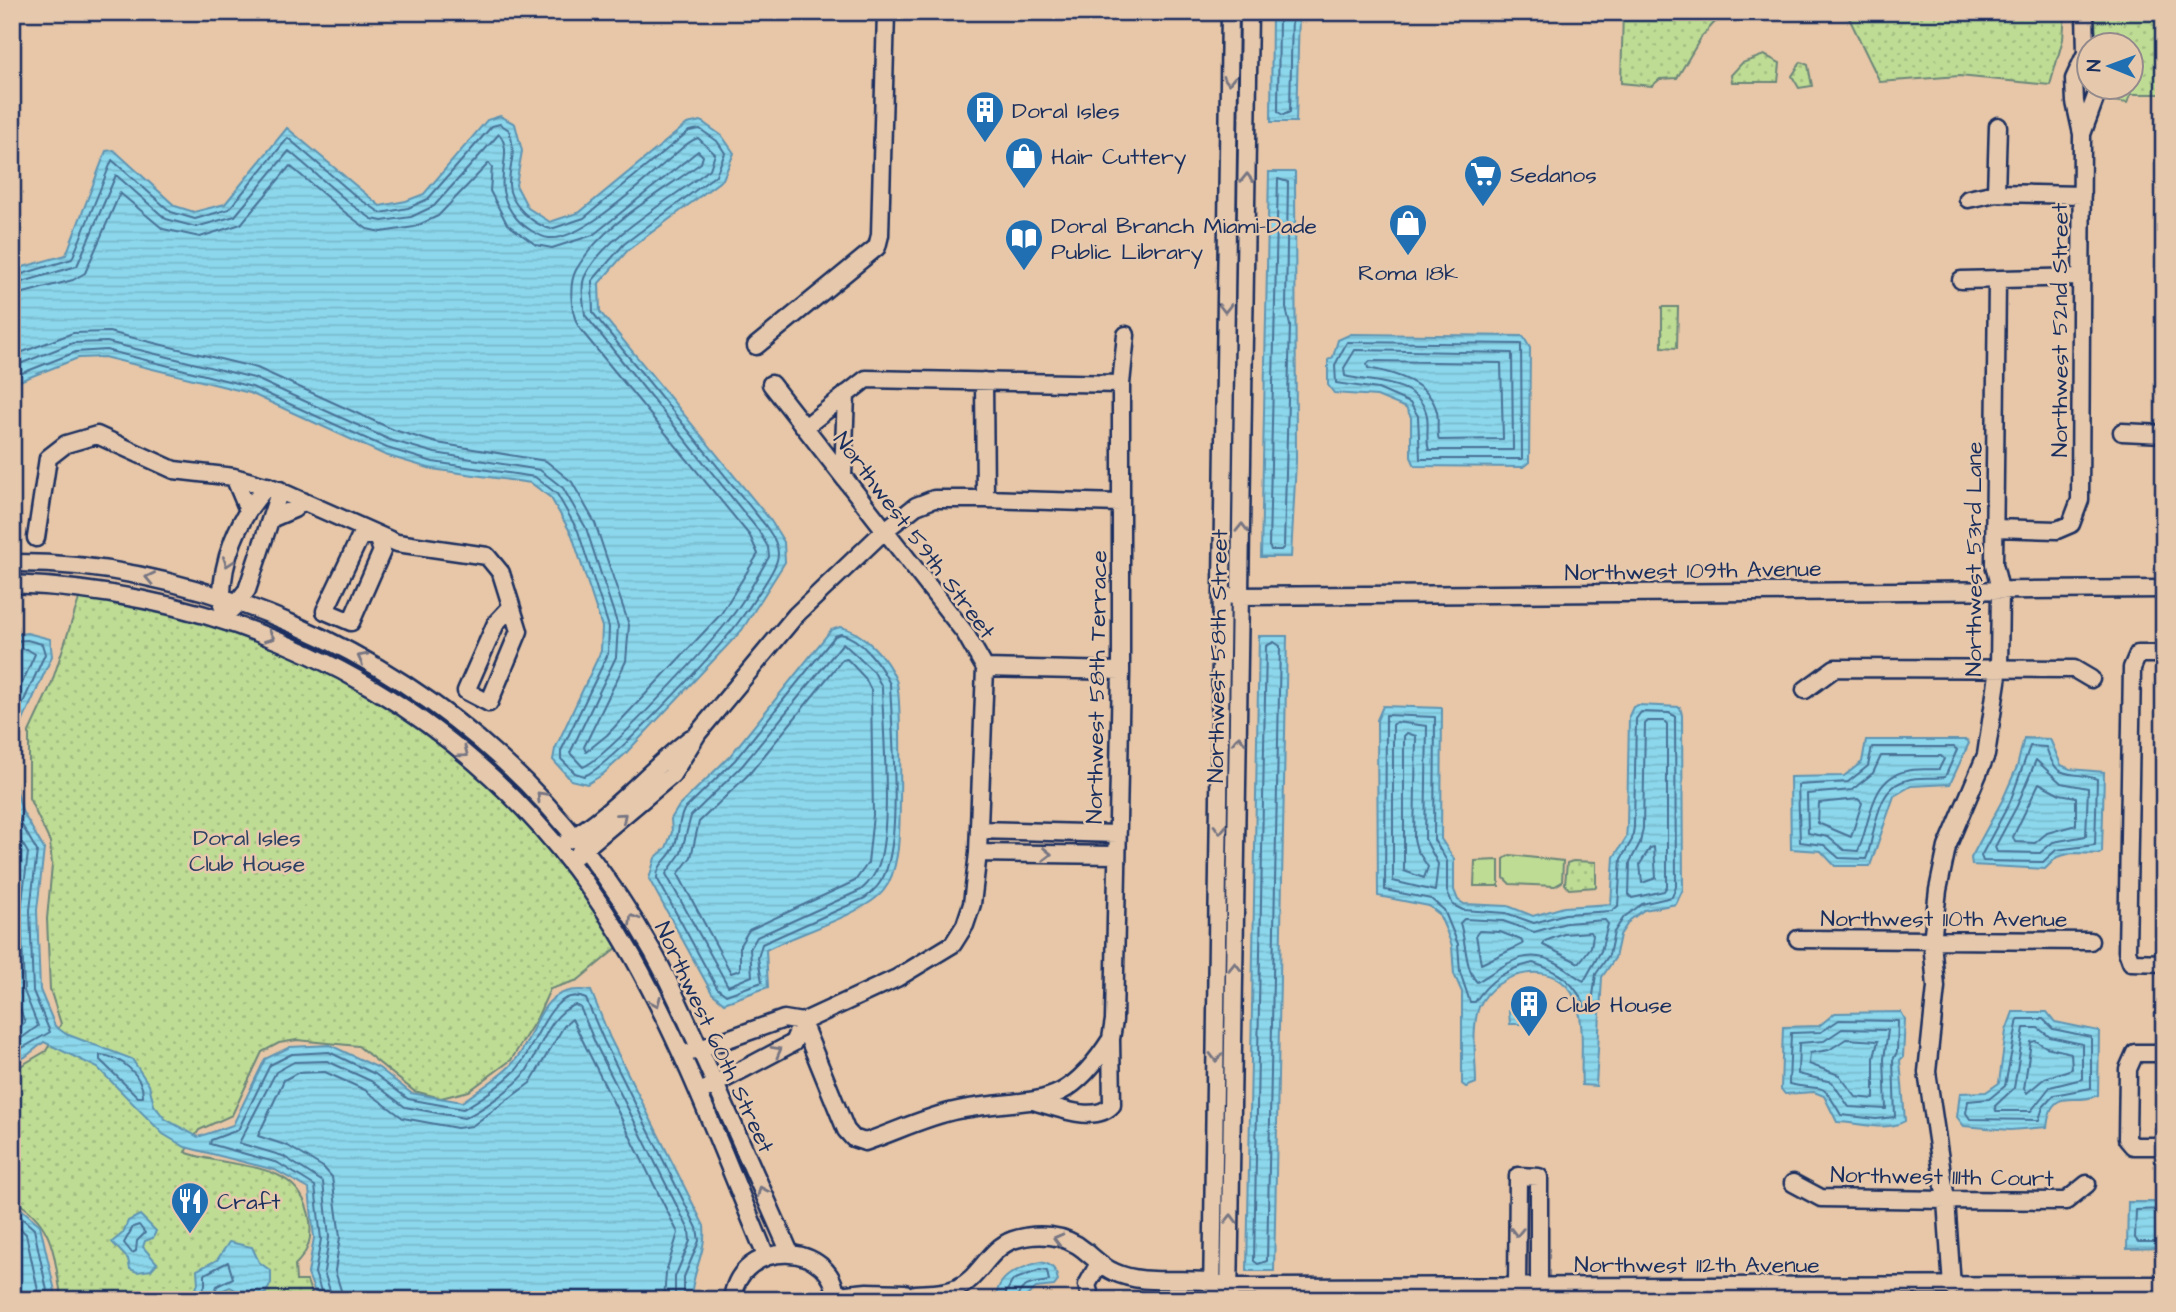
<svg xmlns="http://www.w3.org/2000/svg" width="2176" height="1312" font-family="'Architects Daughter',sans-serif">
	<defs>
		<pattern id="park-dots" width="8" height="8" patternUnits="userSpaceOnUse" patternTransform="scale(1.75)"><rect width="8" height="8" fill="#bedc94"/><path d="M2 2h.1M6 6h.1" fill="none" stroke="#a3bd82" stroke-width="1.8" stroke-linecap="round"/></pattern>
		<pattern id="water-rules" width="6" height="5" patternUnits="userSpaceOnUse" patternTransform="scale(1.75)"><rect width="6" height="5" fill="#8cd7ec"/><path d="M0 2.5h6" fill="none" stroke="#78b9cd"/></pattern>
	</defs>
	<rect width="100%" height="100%" fill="#e7c7a7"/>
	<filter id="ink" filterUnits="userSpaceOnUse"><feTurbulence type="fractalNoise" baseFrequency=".0143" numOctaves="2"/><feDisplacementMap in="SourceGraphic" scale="14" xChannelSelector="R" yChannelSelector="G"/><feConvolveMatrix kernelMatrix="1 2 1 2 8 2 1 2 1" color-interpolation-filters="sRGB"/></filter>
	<g filter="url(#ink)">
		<!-- grass -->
		<path fill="#bedc94" stroke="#6c8679" stroke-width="2" d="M1510,855L1563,861L1562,882L1555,886L1510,884L1504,878V859Z
			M1499,860V886H1474L1475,861Z"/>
		<!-- park -->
		<path fill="url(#park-dots)" stroke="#6c8679" stroke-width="2" d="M1623,12H1749L1715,22L1702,36L1677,78L1660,79L1652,86L1621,83Z
			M1839,12H2065L2063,39L2050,85L1959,76L1880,82L1849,18L1839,16Z
			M2094,12H2164V94H2131L2127,103L2106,100L2108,88H2130V46L2097,45Z
			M1764,55L1780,63L1778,82H1732L1731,75L1742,63Z
			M1801,62L1808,65L1812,86L1799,88L1792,76Z
			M1662,307H1678L1677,348L1662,347Z
			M80,596C120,602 161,607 200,619C385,677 516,784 618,947L578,980L550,989L537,1018L511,1060L469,1091L441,1098L414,1091L358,1046L297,1040L279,1043L262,1052L232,1115L199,1130L185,1152C232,1171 301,1156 310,1221C312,1240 308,1252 295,1265L296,1281H307L314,1300H62C53,1255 56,1224 12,1199V1071L46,1051L61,1024L50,989L47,919L52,865L50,842L29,798V732L51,685Z
			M1573,861L1596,862V887L1569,889L1565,884L1567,863Z"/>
		<!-- water -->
		<path fill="url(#water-rules)" stroke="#5f94b3" stroke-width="2" d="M1272,12H1299L1296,122H1271Z
			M500,116L515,124L522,151L516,185L528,208L550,222L580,212L687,124L701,121L722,136L734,153L723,179L628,250L599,283L600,312L771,521L784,542L785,562L742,630L625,754L602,775L587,784L571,780L553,760L555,749L601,651L602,627L572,535L551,498L531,483L432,469L385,455L250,393L104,357L78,358L12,384V270L66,255L106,151L114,150L175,206L194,212L225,204L287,128L380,206L406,201L424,194L487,120Z
			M1269,172H1295L1296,461L1291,557H1261Z
			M1351,334L1523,336L1530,348L1529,462L1523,467L1415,466L1411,457V417L1406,408L1377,396L1334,393L1328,385V360L1333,357L1338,340Z
			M840,627C863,631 887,658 896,680C902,694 901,835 897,855C895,867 891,881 884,890C867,913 794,935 766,950L768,987L724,1003L712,993L649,879L655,858L666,848L672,832L671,819L679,806L730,756L831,630Z
			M27,633L50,639L52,656L12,745V635Z
			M1259,636H1287L1274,1271H1247Z
			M1638,705L1680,707L1682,715L1683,889L1676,904L1644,910L1630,920L1620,935L1615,958L1602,977L1596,1086L1582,1085C1580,1059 1586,1023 1575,999C1557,957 1495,970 1479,1007C1471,1028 1476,1061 1476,1083L1466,1087L1462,1084V992L1454,974L1452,946L1446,930L1439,914L1429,906L1378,896L1377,720L1383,706L1442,708L1441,839L1454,859V890L1458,900L1464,904L1508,906L1533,916L1564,907L1611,904L1614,857L1626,838L1627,826L1629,716L1633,707Z
			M2024,738L2050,739L2061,765L2070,769L2104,772L2102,852L2099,854L2072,853L2057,857L2045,869L1972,865L1971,858L2003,799L2017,767Z
			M1866,740H1967L1969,743L1950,784L1911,786L1894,796L1870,866H1835L1821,851L1791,849L1790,777L1844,776L1862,762Z
			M12,771L22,811L44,849L37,910L40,990L55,1026L66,1034L132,1059L149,1085L154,1105L165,1119L198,1137L233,1125L265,1059L290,1047L330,1045L379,1068L411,1093L462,1102C477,1091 496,1080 510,1066C540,1037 534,982 591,991L610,1038L704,1226C707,1252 691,1273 691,1300H318L308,1274L314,1238L309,1189L275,1170L185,1147L163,1134L98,1068L44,1042L25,1057L12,1062Z
			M1519,999H1536V1008L1529,1009V1024H1510L1509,1011L1519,1010Z
			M1901,1012L1905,1019L1903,1057L1900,1060L1905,1121C1885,1133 1858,1122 1837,1122L1824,1096L1814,1092L1785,1094L1781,1089L1783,1027L1819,1026L1835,1013Z
			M2013,1012H2047L2055,1022L2099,1031L2098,1095C2073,1107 2052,1084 2047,1127L2010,1130L1964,1126L1957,1117L1960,1093L1986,1092L1999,1083L2006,1031Z
			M12,1201L40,1225L57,1300H12Z
			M2128,1202H2164V1248L2127,1249Z
			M140,1215L156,1231L153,1238L145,1241L143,1247L157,1263L151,1270L137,1272L130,1269L128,1259L112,1242L123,1233L128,1221Z
			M229,1242L252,1247L259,1262L271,1271V1283L266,1293L253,1299L230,1287L221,1291L217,1300H192L198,1283L197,1270L217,1260Z
			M1040,1262C1052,1264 1056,1269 1058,1281L1054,1286L1036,1288L1022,1300H996C996,1275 1020,1268 1040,1262Z"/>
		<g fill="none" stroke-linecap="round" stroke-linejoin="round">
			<!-- shore -->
			<path stroke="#487297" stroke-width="2" d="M1279,12L1278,112L1283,115L1290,112L1292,12
				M1278,179L1288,182L1286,308L1290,325L1284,547L1281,550H1271L1269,546Z
				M12,277L72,259L112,160L171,212L195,219L229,209L288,138L358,198L381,213L408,208L428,199L492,126L500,124L509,130C517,156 510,159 509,183C508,203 533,225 551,229L584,218L689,131L700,129L717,141L725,153L716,175L624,244L592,281L593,313L765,525C772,535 781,547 777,560C774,573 746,612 737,624C719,649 608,768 584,776L575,773L561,759V751L608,654L609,627L578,531L557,494L535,477L433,462L387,448L252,387L106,350L76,352L12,377
				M12,285L77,266L116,175L166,219L196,227L235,216L289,151L353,206L372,219L382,221L411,217L434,206L499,134C517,155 486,185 517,219C523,226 539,237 549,238C583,241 645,179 672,157C680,150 688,141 698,138L715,154L710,169C675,197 604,236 585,276C580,286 584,304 585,315L758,530L768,547L769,557C756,578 744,603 728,621C708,646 606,759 583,767L570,753L616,657L618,626L586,528L563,488L540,470L435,453L390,440L254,378L107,342L73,343L12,367
				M12,296L73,280L85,273L120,193L163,229L200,237L241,224L290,166L347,214L367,229L381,232L414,227L438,216L489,163L492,167L490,191L507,224L536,245L552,248L593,235L698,151L703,156L701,163C659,194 602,224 576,270C568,285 571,315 580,329L750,536L758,554L721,614L607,735L586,752L584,747L626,661L629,625L595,523L572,482L546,461L437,443L394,430L257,368L109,332L73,333L12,356
				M1347,342L1521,344L1522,459H1420L1418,416L1410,403L1378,389L1336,383L1335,365Z
				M1355,350L1512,353L1513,450H1429C1425,438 1430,424 1426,412C1415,379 1370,383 1345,376L1344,368Z
				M1370,361L1501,363L1503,439L1439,440C1436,431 1439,421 1437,412C1430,382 1394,373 1368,368L1367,364Z
				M841,634C862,638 881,666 890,684C892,732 901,825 887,868C883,881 876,889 865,898L762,944L758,958L762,982L726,995L717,988L657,878C657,864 668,860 673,849C680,836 677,823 684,810L735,760L835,636Z
				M12,641L27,640L42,644L45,654L12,727
				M1274,642L1280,646L1267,1261L1258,1264L1254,1261L1266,646Z
				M843,643L874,672L882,687C883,733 892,823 879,864C875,876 869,883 861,890L757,937L750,949L752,976L728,986L666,874L681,853L691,816L742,766Z
				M12,650L27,649L35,654L12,706
				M847,659L865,678L871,690L873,815L868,863L855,881L749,930L740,945V970L731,973L678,874L691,857L699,822L750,773L842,660Z
				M1641,712L1669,713L1675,716L1676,887L1672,897L1642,904L1624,917L1614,932L1609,955L1596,974L1591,1010L1586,1009C1576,983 1559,971 1533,963C1507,969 1489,980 1475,1002H1470L1460,972L1458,944L1444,910L1431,899L1385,890L1386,715L1435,717L1434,840L1447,861V891L1453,905L1463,910L1506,913L1534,923L1565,914L1612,911L1618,906L1621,859L1632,840L1634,827L1636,719Z
				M1648,721H1664L1667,724V886L1664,891L1632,898L1629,895L1630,862L1640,843L1643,828L1645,724Z
				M1396,722L1427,726L1425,839L1438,864L1435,891L1393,881V725Z
				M1407,733L1416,736L1414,839L1417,850L1428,867L1424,878L1404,871V736Z
				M2030,746L2046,747C2058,784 2068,769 2097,779L2095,845L2056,850L2043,862L1983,861L1981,856L2010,802Z
				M1872,747H1954L1957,750L1945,777C1933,779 1919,776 1907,780C1874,788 1876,835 1866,859L1839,858L1824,845L1800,842L1798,785L1848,782L1868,766Z
				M1881,756H1941L1944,759L1939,769C1928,770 1916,768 1906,771C1869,779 1871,823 1858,851L1844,850L1828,837L1808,833L1807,794L1852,790L1873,773Z
				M2036,760L2061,783L2088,788L2086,836L2053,842L2040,853L1997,852L1995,847L2017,806Z
				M2039,783L2060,794L2076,797V825L2047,833L2035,843L2015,842L2013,837Z
				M1858,799L1862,803L1851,837L1818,823L1819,803Z
				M12,801L16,815L37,851L30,910L33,991L50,1032L12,1054
				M12,826L28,853L21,910L24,991L38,1026L12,1045
				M1654,847L1656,878L1642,883L1640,864L1650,848Z
				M1464,919L1503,921L1534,932L1566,923L1605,920L1608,924L1601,951L1584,981C1575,977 1567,968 1557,963C1524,946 1504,966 1477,982C1465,970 1466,941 1460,923Z
				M1479,931L1500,932L1521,940L1523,944L1481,964L1476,935Z
				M1590,932L1593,935L1591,947L1579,963L1543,945L1545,941L1564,934Z
				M12,950L14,995L25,1022L12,1034
				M2018,1019H2043L2053,1029L2091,1037V1088L2054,1095L2043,1107L2039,1120L1970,1119L1966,1113L1968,1101L1989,1099L2005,1086Z
				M1839,1020L1898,1021L1897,1052L1893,1060L1895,1117L1876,1119L1841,1115C1819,1077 1827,1093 1789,1084L1791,1033L1821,1032Z
				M2024,1028H2038L2050,1037L2082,1044V1079L2050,1087L2031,1111H1996L1995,1106L2014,1088Z
				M1842,1029L1888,1030L1884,1059L1886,1109L1849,1107L1832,1082L1798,1074L1799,1043L1824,1041Z
				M1846,1039L1878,1041L1874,1058V1099L1856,1097L1839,1075L1809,1064L1810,1053L1829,1050Z
				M2036,1041L2046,1047L2071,1053L2072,1069L2045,1078L2027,1093L2024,1089L2031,1042Z
				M100,1055C120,1056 144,1075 143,1097H138L100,1060Z
				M12,1209L34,1229L49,1300
				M2164,1209L2136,1210L2135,1238L2138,1242H2164
				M12,1221L26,1234L40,1300
				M139,1225L145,1233L137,1241L136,1251L132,1253L124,1243L133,1227Z
				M199,1300L205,1285V1274L228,1262L233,1278L217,1286L211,1300
				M324,1300L315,1273L321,1239L315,1186L278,1163L210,1144L211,1140L238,1130L270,1065L292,1054L329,1052L375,1074L408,1099L463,1109C480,1100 502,1084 516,1070C535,1051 550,982 586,999L604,1041L697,1228L699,1241L684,1277V1300
				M333,1300L324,1272L329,1237L323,1182L283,1156L239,1143L276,1072L294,1062L327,1061L371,1081L405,1107L464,1118C478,1113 517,1085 525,1073C540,1052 549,1013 575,1005L580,1007L596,1045L689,1230L690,1241L675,1277V1300
				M344,1300L335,1271L340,1237L332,1177L323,1167L288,1146L258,1136L284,1080L297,1073L325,1072L365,1090L403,1118L457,1128L472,1126L530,1083L564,1026L572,1019L678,1233L666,1272L664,1300
				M1002,1300L1013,1280L1040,1270L1047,1271L1049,1281C1036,1283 1019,1283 1017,1300"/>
			<defs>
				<path id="minor" d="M2082,134L2099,88
					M1996,193L1998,126
					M1968,199L1996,193L2082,195
					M1961,280L2081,277
					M756,346L877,247L880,235L886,12
					M984,381L985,499
					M805,427L866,379L1121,384
					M2122,432L2164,434
					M843,476L846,394
					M234,477L247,508
					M273,518L294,509L303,501
					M1995,528L2057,530L2071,524L2080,500L2082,134L2075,102L2074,79L2086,53L2085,12
					M376,534L382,551L351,622L325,611L360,537Z
					M36,538L48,458L66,444L97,435L174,470L234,477L273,488L397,543L487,556L501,573L519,631L489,703L466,691L496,623L511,607
					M12,563C109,562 207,587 295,625C450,693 570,805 653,952C673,988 689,1026 706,1063C734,1126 762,1190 790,1253
					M12,584C276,595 502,726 633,957C686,1052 724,1156 766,1256
					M1233,596L2164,589
					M222,605C220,563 238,516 268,486
					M232,609L247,590L280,490
					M2164,654H2138L2132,668L2127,951L2131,962L2164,963
					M985,668L1121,671
					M1805,690L1835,668L2074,669L2091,679
					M979,830L1117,834
					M568,840C614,814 648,770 691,738
					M978,853L1116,855
					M577,855L672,775L698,733L796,615L884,531L916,506L934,499H985L1120,503
					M1798,939L2090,941
					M802,1022L846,1130L853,1138L865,1142C895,1132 927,1116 958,1110C1035,1095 1062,1116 1111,1039
					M691,1052L784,1019L802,1022L897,978L953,944L965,925L972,904L978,853L985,668L965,633L771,384
					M2164,1053H2135L2128,1069L2127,1139L2133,1146H2164
					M706,1089L793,1043L802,1022
					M1033,1101C1056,1107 1095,1124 1112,1105L1111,1039L1114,1020L1121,671V384L1126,335
					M1793,1183L1821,1198L1946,1200L2066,1201L2087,1184
					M1517,1287L1518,1176L1539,1177V1287
					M1952,1287L1946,1200L1927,1072L1936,987L1932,941L1938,890L1947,847L1986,755L1999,668L2000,590L1994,564L1997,280
					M915,1294C929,1293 944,1294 957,1288C980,1278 988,1249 1013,1240C1037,1232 1065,1234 1084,1250C1094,1258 1102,1267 1114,1272C1151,1289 1193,1272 1229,1287L2164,1285
					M837,1295L867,1292L905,1293
					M732,1300C739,1237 836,1240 836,1300
					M1091,1300L1087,1285L1099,1263
					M1212,1300L1230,12
					M1229,1300L1249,12"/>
			</defs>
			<!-- minor casing -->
			<use href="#minor" stroke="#1b2f5e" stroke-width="21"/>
			<!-- minor -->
			<use href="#minor" stroke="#e6c9ad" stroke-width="16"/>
		</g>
		<!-- one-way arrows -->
		<defs><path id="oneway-chevron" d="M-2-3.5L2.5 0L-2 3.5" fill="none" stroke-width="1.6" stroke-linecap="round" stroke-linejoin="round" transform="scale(1.75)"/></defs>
		<g stroke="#767482">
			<use href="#oneway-chevron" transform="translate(1229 80) rotate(91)"/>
			<use href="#oneway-chevron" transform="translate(1247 178) rotate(-89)"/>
			<use href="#oneway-chevron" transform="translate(1225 308) rotate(90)"/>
			<use href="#oneway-chevron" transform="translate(1242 528) rotate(-89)"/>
			<use href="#oneway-chevron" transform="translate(228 562) rotate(109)"/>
			<use href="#oneway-chevron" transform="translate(150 578) rotate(-168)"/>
			<use href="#oneway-chevron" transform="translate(270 637) rotate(23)"/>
			<use href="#oneway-chevron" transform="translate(362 658) rotate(-152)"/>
			<use href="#oneway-chevron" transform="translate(1239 740) rotate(-89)"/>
			<use href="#oneway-chevron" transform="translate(464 753) rotate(37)"/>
			<use href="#oneway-chevron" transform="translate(541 796) rotate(-134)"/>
			<use href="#oneway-chevron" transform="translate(622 817) rotate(-40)"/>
			<use href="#oneway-chevron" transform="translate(1220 829) rotate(91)"/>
			<use href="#oneway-chevron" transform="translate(1047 854) rotate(1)"/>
			<use href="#oneway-chevron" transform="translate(633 919) rotate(-122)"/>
			<use href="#oneway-chevron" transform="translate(1235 967) rotate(-89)"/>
			<use href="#oneway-chevron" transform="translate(656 1002) rotate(66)"/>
			<use href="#oneway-chevron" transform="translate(777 1051) rotate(-29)"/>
			<use href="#oneway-chevron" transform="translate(1216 1057) rotate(91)"/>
			<use href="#oneway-chevron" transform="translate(762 1191) rotate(-114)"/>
			<use href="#oneway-chevron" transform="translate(1231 1219) rotate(-89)"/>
			<use href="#oneway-chevron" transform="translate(1517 1232) rotate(91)"/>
			<use href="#oneway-chevron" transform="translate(1058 1239) rotate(-165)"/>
		</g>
	</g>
	<!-- icons -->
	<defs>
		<symbol id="building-pin" viewBox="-11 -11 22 30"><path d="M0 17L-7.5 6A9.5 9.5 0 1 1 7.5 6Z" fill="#1f6fb2" stroke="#e6c9ad"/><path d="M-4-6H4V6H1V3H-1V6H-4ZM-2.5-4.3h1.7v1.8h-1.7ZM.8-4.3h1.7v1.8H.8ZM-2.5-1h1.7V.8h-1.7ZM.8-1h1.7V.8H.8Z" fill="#fff"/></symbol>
		<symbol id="shop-pin" viewBox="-11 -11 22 30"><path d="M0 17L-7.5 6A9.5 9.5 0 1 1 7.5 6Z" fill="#1f6fb2" stroke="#e6c9ad"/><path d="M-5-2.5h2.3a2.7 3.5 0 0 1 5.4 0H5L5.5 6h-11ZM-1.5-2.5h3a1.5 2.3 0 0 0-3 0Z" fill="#fff"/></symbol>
		<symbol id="supermarket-pin" viewBox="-11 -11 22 30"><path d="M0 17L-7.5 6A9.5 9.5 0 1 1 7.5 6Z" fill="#1f6fb2" stroke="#e6c9ad"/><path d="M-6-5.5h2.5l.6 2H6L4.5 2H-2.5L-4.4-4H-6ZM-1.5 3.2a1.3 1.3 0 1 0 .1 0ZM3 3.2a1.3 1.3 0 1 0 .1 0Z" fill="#fff"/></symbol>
		<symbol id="library-pin" viewBox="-11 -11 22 30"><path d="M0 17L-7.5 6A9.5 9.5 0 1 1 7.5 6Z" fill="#1f6fb2" stroke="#e6c9ad"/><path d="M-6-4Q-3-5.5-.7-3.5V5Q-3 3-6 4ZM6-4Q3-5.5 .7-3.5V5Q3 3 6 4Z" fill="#fff"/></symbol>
		<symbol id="restaurant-pin" viewBox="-11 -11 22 30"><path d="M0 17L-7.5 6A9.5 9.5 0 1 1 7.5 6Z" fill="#1f6fb2" stroke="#e6c9ad"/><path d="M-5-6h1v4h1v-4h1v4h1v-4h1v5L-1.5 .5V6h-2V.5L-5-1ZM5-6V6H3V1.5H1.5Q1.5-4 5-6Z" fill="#fff"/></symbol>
	</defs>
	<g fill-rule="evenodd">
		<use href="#building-pin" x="963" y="88" width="44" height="60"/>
		<use href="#shop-pin" x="1002" y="134" width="44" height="60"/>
		<use href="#supermarket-pin" x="1461" y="152" width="44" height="60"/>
		<use href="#shop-pin" x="1386" y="201" width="44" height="60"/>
		<use href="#library-pin" x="1002" y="216" width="44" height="60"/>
		<use href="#building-pin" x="1507" y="982" width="44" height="60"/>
		<use href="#restaurant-pin" x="168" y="1179" width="44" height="60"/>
	</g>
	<g text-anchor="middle" stroke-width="5" stroke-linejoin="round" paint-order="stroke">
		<!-- poi labels -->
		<g font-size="23" fill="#1b2f5e" stroke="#e6c9ad" text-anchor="start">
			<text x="1012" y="118">Doral Isles</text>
			<text x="1051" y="164">Hair Cuttery</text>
			<text x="1510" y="182">Sedanos</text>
			<text x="1051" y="233">Doral Branch Miami-Dade<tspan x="1051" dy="26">Public Library</tspan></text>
			<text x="1408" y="280" text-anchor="middle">Roma 18k</text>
			<text x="1556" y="1012">Club House</text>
			<text x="217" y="1209">Craft</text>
		</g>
		<!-- street labels -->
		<g font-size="23" fill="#1b2f5e" stroke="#e6c9ad">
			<text transform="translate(2059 330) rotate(-90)" y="8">Northwest 52nd Street</text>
			<text transform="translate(915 535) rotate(53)" y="8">Northwest 59th Street</text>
			<text transform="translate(1973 559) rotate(-90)" y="8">Northwest 53rd Lane</text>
			<text transform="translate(1693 570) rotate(-1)" y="8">Northwest 109th Avenue</text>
			<text transform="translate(1217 656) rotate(-89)" y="8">Northwest 58th Street</text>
			<text transform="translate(1096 687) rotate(-89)" y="8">Northwest 58th Terrace</text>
			<text x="1944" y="926">Northwest 110th Avenue</text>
			<text transform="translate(715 1037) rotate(65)" y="8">Northwest 60th Street</text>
			<text transform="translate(1942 1176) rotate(1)" y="8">Northwest 111th Court</text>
			<text x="1697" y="1272">Northwest 112th Avenue</text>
		</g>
		<!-- park labels -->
		<g font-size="23" fill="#2b4063" stroke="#e6c9ad">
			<text x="247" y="845">Doral Isles<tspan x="247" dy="26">Club House</tspan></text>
		</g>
	</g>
	<!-- margin -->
	<rect width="2176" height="1312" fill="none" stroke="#e6c9ad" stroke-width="42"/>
	<rect x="21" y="21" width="2134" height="1270" fill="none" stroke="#1b2f5e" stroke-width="2.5" filter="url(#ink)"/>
	<!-- north arrow -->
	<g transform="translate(2110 66) rotate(271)"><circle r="33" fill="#e6c9ad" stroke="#958b8d" stroke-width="2"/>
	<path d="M0-5L12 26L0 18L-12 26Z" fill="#1f6fb2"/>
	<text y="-10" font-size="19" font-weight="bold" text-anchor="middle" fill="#1b2f5e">N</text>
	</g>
</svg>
